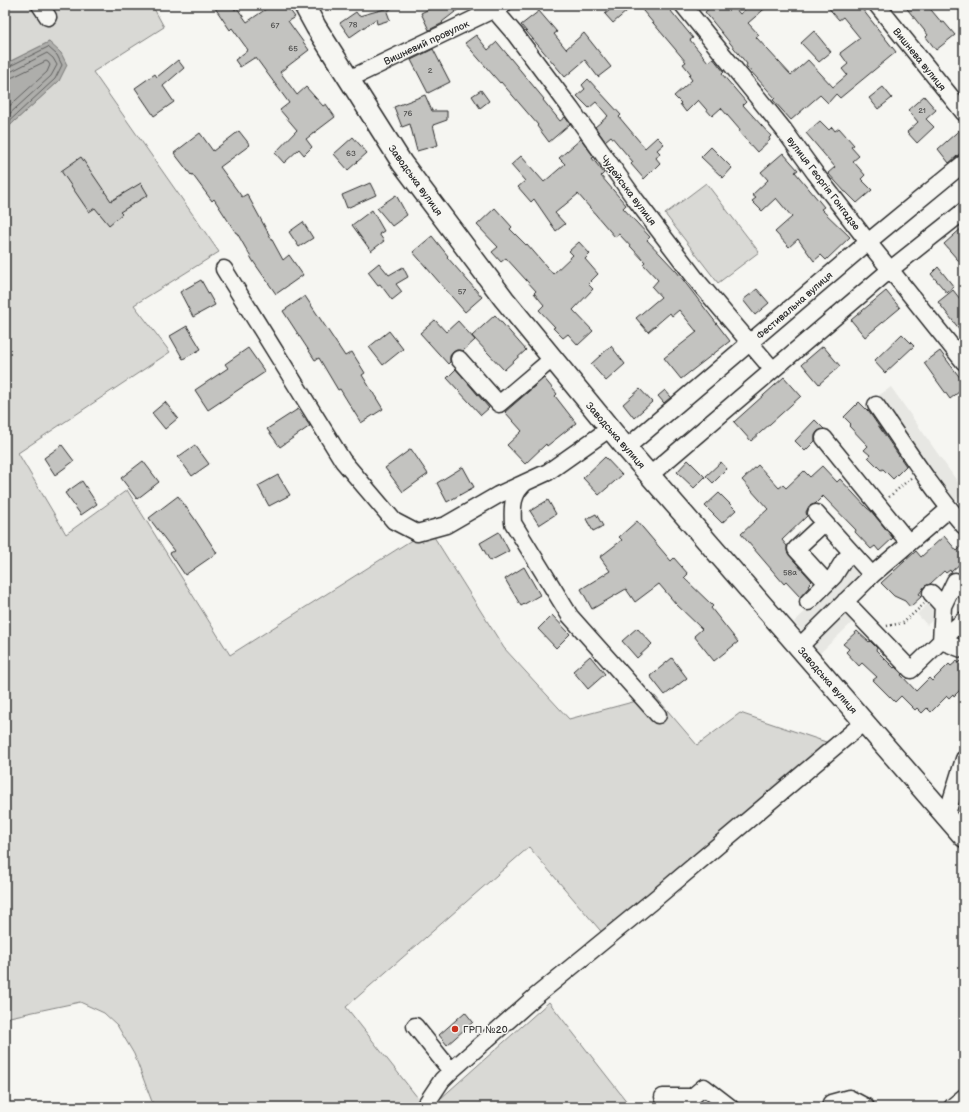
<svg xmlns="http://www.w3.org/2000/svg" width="969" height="1112" font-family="'Balsamiq Sans',sans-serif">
	<rect width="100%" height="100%" fill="#f6f6f2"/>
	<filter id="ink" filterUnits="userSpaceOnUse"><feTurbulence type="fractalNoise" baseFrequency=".025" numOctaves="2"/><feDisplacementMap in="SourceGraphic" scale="8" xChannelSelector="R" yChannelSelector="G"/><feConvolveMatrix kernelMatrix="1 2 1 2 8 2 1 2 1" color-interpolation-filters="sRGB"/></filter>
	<g filter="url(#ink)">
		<!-- built -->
		<path fill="#e7e7e3" d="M891,387L964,491V494L953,502L878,396Z
			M848,563L864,579L805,634L794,622L846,573Z
			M929,603L939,615L927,625L917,614Z
			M846,607L857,618L818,655L808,645Z"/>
		<!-- green -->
		<path fill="#d9d9d5" stroke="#828280" d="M5,5H152L164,27L93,72L219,252L134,305L170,352L18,453L66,534L127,490L230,655L429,529L504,648L569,719L655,696L697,745L740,713L835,745L611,943L529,847L346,1007L425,1107H154L134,1054L117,1025L104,1013L80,1002L5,1018V130L59,81L49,42L5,64Z
			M706,183L759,252L718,283L665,214Z
			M549,1002L631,1107H431Z"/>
		<!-- water -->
		<path fill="#aeaeab" stroke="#7a7a78" d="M49,42L61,53L67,65L59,81L5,130V64Z"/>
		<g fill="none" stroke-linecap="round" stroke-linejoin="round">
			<!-- shore -->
			<path stroke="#5f5f5e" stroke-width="1" d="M5,68L8,67L48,47L57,55L62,65L55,79L5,125
				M5,73L10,72L47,53L53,58L57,65L51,76L5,118
				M5,79L13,77L46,61L48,62L50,65L47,72L5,110"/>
		</g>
		<!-- building -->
		<path fill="#c3c3c0" stroke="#2b2b2b" d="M213,5H231L235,10L237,8L247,22L272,5H286L295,17L288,21L309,50L280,72L297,95L306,87L323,106L326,104L335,117L306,139L312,147L304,155L299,149L284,163L275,153L297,130L280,110L289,103L256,58H254L240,67L235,60L248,50L232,28L230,30Z
			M437,5H464L442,22L443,23L429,30L421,13Z
			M616,5H634L613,23L605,14Z
			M638,5H666L693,38L690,40L708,62L713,58L724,72L722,74L746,102L743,105L771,136L769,138L770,140L757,152L739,132L740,130L721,108L712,116L698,100L686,112L680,104L681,103L674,96L692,80L689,76L691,74L683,64L686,62Z
			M713,5H732L740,14L750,5H769L748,23L759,35L756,37L791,75L808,60L833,87L847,75L842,69L848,64L840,53L860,38L843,17L839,20L826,5H859L896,52L840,98L836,94L828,103L820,95L791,120L773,100L775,98L746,66L747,64L705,12Z
			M904,5H927L942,23L944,22L955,35L936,50L926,37L928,35Z
			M392,7V8L387,12L390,20L377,24L376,19L350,37L340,23L356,12L359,16Z
			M539,11L557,32L554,34L566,49L584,33L611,67L598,77L585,60L565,77L521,25Z
			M814,31L831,52L819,62L801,43Z
			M476,35L488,50L497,42L544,99L543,100L560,121L565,117L570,124L549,142L537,126L538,125L501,82L500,83L465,43Z
			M433,49L450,82L428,93L411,60Z
			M178,60L184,68L163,86L174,102L154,116L135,88L155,74L157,77Z
			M588,79L621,115L619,117L645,148L657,137L664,144L657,150L660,153L656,158L660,163L644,179L631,164L633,162L611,136L605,141L595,127L608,116L596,102L589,108L577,96L585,89L582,85Z
			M883,87L892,98L878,109L869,98Z
			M481,90L489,101L480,108L472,96Z
			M425,95L432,111H447V120L433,125L438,145L417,151L410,124L402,127L394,107Z
			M924,96L936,110L926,119L934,127L917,143L907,132L918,122L908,110Z
			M820,121L829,130L832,127L835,131L839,128L854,145L851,147L859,156L853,161L865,175L861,179L872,190L857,203L846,192H845L828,173L835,167L806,133Z
			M964,126V150L949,163L938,149Z
			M239,131L250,145L220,167L242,197L247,194L283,260L289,255L303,275L276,294L253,261L237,233H236L214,199L212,201L192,174L191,175L174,153L200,133L213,151Z
			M353,137L367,153L348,170L334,154Z
			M581,139L594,157L592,158L604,173L601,176L626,205L623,208L650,237L647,240L677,272L730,341L681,379L664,358L697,332L679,310L672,316L670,313L648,332L636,318L661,297L652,287L658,280L643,264L645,262L619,234L615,237L578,194L555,213L565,224L556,231L534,199L531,202L518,187L525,181L511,165L521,156L544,182L565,164L559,158Z
			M711,147L732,168L723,178L701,157Z
			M783,153L798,170L795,172L824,207L821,209L850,237L826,260L821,255L814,261L798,239L789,247L775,232L792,217L776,198L762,211L752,201L756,198L752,195L768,180L761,172Z
			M81,157L111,201L141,183L148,195L120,212L122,214L109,225L95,208L89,212L61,171Z
			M370,183L376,195L347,208L342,195Z
			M396,195L407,215L392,226L377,208Z
			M495,208L512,227L510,229L526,245L527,244L553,274L573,255L569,251L579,242L590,254L585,259L598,274L588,284L593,289L573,310L593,331L578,345L568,334L563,338L553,328L555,327L539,310L544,305L534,293L536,291L506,258L501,262L492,252L498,247L477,225Z
			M372,210L384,231L379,234L384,241L371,251L352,225Z
			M303,222L313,238L299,247L289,232Z
			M964,226V267L944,244Z
			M432,236L448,256L447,257L482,297L465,312L413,252Z
			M379,263L389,275L403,267L408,277L396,284L402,292L392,300L380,284L378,285L368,272Z
			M938,267L954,287L947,293L931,274Z
			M201,280L215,305L193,317L180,292Z
			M757,289L769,303L755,315L743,300Z
			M953,290L964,304V335L938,302Z
			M886,291L900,308L865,337L851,320Z
			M305,296L345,356L352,352L365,373L362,375L383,409L361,423L340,389L338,390L319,358L315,360L283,311Z
			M495,315L526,350L504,370L472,336Z
			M435,320L446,332L458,321L475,340L463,351L457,350L453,352L450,356V362L448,364L420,333Z
			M187,326L201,349L183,359L170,336Z
			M389,331L403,349L383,365L369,347Z
			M902,334L914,346L885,373L874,361Z
			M611,346L625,364L606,381L591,364Z
			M823,346L840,366L819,384L802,364Z
			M248,348L265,372L208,410L195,390L228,368L225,364Z
			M940,351L964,383V388L950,399L924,363Z
			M456,369L489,408L481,415L447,378Z
			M784,377L801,396L751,441L734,422Z
			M544,378L557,394L555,396L576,423L547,446L546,444L525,464L507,445L522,431L505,412Z
			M640,389L652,402L634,418L623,404Z
			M665,390L671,397L664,403L658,396Z
			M165,402L178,418L165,429L152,413Z
			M859,402L869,412L906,466L893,479L883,469L881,470L868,457L870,455L864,450L868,446L849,426L851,424L844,417Z
			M298,409L310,426L280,447L267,429Z
			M815,420L824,429L818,431L815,435V441L805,451L795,441Z
			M62,445L74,461L55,475L44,458Z
			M195,445L209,464L192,476L178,457Z
			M411,449L428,474L403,492L385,468Z
			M605,457L622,475L599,495L583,478Z
			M688,460L705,477L694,488L677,472Z
			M143,461L159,482L137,499L121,478Z
			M721,462L727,469L713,483L706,476Z
			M758,465L779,488L783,485L786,488L804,471L810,477L822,466L837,482L840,479L867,508L871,511L893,538L879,551L875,546L871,549L855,532L856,530L823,496L815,504L809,506L806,512L807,516L782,540L787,546V551L789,555L812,581L808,585L809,587L800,597L786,582L784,584L741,534L768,509L742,480Z
			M463,467L474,487L447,502L437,483Z
			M278,475L290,495L269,506L258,486Z
			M82,481L97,504L81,515L65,493Z
			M719,493L736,510L722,523L705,506Z
			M178,496L194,518L217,553L185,575L170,553L174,551L149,518Z
			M548,500L556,514L539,525L530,511Z
			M596,514L603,526L593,531L586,519Z
			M637,521L671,561L674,558L688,574L684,578L713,606L711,608L738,642L714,661L694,636L702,629L676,604L659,584L635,602L626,589L592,609L581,589L610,571L600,557L622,540L619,537Z
			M499,532L509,551L490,561L480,543Z
			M944,536L957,551L964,544V560L951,572L950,570L946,573L944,571L930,584L925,586L919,594L922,596L910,607L905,601L894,596L881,583L916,551L921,557Z
			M524,567L540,595L521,606L505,579Z
			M552,615L570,634L556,648L538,629Z
			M637,628L652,644L637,658L622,641Z
			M857,631L869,642L870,641L877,648L876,650L894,668L895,667L902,674L901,675L916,691L929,678L932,681L949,664L951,666L957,661L959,663L963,659H964V686L954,696L953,694L949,698L947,696L931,712L927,708L922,713L917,708L915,710L901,696L895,702L873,680L877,677L862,663L859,666L846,652L849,649L843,644Z
			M590,656L605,674L588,689L573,671Z
			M672,658L687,678L665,695L650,676Z
			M465,1012L473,1022L447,1045L439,1035Z"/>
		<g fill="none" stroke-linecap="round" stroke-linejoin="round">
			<defs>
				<path id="minor" d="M40,5L48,17
					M490,5L515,34L571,109L635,199L699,283L773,370
					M683,5L784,130L815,173L868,242L964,362
					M877,5L964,113
					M349,79L503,5
					M224,269L343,461L394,521L417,533L446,525L498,495L548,472L609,429
					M459,359L499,404L552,359
					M876,405C905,446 931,488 964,526
					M824,438L909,543
					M626,448L868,242L964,163
					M650,475L891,269L964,211
					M526,482C512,493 512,507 513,523L570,616L658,715
					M816,513L872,575
					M824,523L796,549L827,583
					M931,593L943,606
					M845,601L911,670L941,641L943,606L955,581L964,590
					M808,602L834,576L844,560L852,553
					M964,620L941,641L964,650
					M799,647L872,575L949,509
					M946,817L964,759
					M415,1026L451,1071
					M663,1097H692
					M831,1103L849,1098L866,1107
					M424,1107L442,1080L451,1071L536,996L656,898L864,722
					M687,1107L692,1097L704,1087L730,1107
					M952,1107L964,1097"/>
				<path id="major" d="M304,5L316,27L402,163L504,299L626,448L964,837"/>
			</defs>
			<!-- minor casing -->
			<use href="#minor" stroke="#2b2b2b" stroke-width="19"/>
			<!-- major casing -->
			<use href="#major" stroke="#2b2b2b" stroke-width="23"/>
			<!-- path -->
			<path stroke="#2b2b2b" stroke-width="2.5" stroke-dasharray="1 3" stroke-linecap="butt" d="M889,497L911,478
				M887,626L903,623L924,604"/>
			<!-- minor -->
			<use href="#minor" stroke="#f6f6f2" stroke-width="16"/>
			<!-- major -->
			<use href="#major" stroke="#f6f6f2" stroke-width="20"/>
		</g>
	</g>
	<!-- markers -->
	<circle fill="#c8321e" stroke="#f6f6f2" stroke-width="1.5" cx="455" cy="1029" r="4"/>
	<g text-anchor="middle" stroke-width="3" stroke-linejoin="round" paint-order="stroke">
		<!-- number labels -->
		<g font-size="8" fill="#515150">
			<text x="353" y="27">78</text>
			<text x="275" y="28">67</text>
			<text x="293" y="51">65</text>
			<text x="430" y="73">2</text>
			<text x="922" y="113">21</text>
			<text x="408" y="116">76</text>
			<text x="351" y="156">63</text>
			<text x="462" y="294">57</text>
			<text x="790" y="575">58а</text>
		</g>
		<!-- street labels -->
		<g font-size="10" fill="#2b2b2b" stroke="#f6f6f2">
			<text transform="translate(426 42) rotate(-25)" y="4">Вишневий провулок</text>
			<text transform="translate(920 59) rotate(51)" y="4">Вишнева вулиця</text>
			<text transform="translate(416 180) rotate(54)" y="4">Заводська вулиця</text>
			<text transform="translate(824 183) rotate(53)" y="4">вулиця Георгія Гонгадзе</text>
			<text transform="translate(629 190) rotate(53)" y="4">Чудейська вулиця</text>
			<text transform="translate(794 305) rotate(-41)" y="4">Фестивальна вулиця</text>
			<text transform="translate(616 435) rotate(49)" y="4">Заводська вулиця</text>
			<text transform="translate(828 680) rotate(49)" y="4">Заводська вулиця</text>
		</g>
		<!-- poi labels -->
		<g font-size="10" fill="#2b2b2b" stroke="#f6f6f2" text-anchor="start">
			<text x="463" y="1033">ГРП №20</text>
		</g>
	</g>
	<!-- margin -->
	<rect width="969" height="1112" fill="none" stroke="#f6f6f2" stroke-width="20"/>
	<rect x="10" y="10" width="949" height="1092" fill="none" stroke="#2b2b2b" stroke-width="1.5" filter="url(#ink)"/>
</svg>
